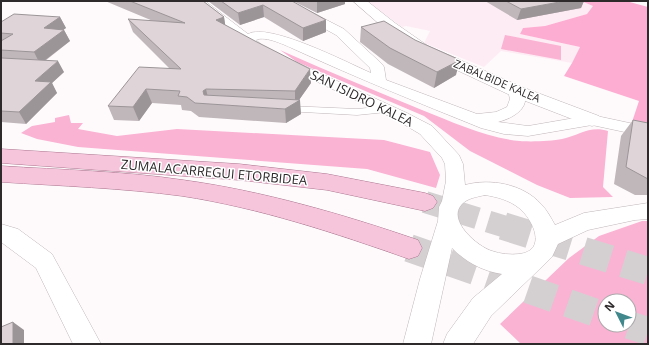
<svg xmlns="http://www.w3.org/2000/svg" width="649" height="345" font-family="'Open Sans',sans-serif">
	<rect width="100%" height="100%" fill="#fefafc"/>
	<!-- built -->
	<path fill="#feecf4" d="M367,1H581L593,6L587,14L545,26L523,28L520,34L580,47L572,63L501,51L484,67L424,43L430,31L406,26L402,27Z"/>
	<!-- green -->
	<path fill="#fab3d3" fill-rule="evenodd" d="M505,35L561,46V60L501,49Z
		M280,50C327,71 374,90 422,110C453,122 486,138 520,141C531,142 552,141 562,139C579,135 591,125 608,131L603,187L613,197L570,198L537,185L470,151L424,116L297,62Z
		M69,115L71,123H83L78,129L117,136L177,129L384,140L430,152L440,175L436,188L367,169L78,147L37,139L21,133L32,126L55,122V118Z
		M642,221H648V344H521L500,324L569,258L599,236ZM605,301H629V325H605Z"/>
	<!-- forest -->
	<path fill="#fdadd1" d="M581,1H626L648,7V125L632,122L639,101L564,76L572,63L580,47L520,34L523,28L545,26L587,14L593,6Z"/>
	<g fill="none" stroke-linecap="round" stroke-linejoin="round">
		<!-- primary-tunnel-far1 -->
		<path stroke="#d4d0d2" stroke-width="22" stroke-dasharray="22 11" stroke-linecap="butt" d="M425,202L506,227"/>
		<!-- primary-tunnel -->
		<path stroke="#d4d0d2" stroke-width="28" stroke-dasharray="28 14" stroke-linecap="butt" d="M503,226L648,271
			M409,248L605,316
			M629,325L648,331"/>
		<defs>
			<path id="lane" d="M288,106L357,109L387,106L391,109L387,112L357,115L285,111L284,109L285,107Z"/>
			<path id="street" d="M193,1H205L248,34C269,22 348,63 371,73L370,68L336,35L278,3L277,1H290L344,29L382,64L384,67L386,80L477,114L496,112L507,107L510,99L508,91L511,88L516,86L521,88C534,106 514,118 498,122L528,126L592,115L648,127V137L592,125L528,136L504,134L481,128C419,103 357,78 296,50C287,46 265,35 256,40L265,48L263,51H253Z
				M287,58L407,113L432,126L459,155L463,164L465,185C490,178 523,184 541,204C547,210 551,218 555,225L584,213L648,203V219L635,220L588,230L558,244L552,257L491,316L473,344H443L447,334L473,298L502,274C482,271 466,262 452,248L431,344H403L420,279L438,221L439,207L442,201L446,181L445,164L442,158L420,134L395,119L282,65L280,62L282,59ZM485,195C497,197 509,200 519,208C533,219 548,251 519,254C511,255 500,254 492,251C478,247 446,220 462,204C468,198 477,197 485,195Z
				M1,224L18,229L52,254L101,344H73L36,268L1,242Z"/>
			<path id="secondary" d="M353,1H367L395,23L428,46L522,87L599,116L602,120L599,124L592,126L585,124L510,95L418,52L385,29Z"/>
			<path id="primary" d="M1,149L239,164L327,174L425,193L433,196L437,202L433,208L425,211L327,190L239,180L1,163Z
				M1,166C62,170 123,171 183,180C263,191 342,214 418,240L422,248L418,256L409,259C335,233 260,208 182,196C122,188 61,186 1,182Z"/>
		</defs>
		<!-- lane casing -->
		<use href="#lane" stroke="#c0b6ba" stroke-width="1"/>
		<!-- street casing -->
		<use href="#street" stroke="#c0b6ba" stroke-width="1"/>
		<!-- secondary casing -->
		<use href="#secondary" stroke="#c0b6ba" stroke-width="1"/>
		<!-- primary casing -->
		<use href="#primary" stroke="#ac768f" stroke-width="1"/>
		<!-- lane -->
		<use href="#lane" fill="#fff" fill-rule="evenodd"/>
		<!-- street -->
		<use href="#street" fill="#fff" fill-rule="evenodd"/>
		<!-- secondary -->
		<use href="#secondary" fill="#fff" fill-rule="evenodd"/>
		<!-- primary -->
		<use href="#primary" fill="#f6c5dc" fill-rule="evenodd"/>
	</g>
	<!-- wall -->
	<path fill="#c0b7bb" d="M105,1H203L224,17L225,25L311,83L299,100L301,114L286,123L199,117L191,111L182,110L181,105L152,103L139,121L114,120L108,106L170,69L133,32L128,19L153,21Z
		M208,1H292L326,32L303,41L264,17L240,25Z
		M293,1H345V4L317,13Z
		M485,1H584L581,8L517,20Z
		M60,17L66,28L63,29L64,30L70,41L45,61L64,72L52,83L57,93L26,124L1,122V22Z
		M361,27L456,75L434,88L388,64L360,42Z
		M633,120L648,123V195H635L614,184L621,136Z"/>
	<!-- shaded-wall -->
	<path fill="#9c9598" d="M317,1H345V4L317,13Z
		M565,1H584L581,8L517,20L521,9Z
		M263,5L264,17L240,25L238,13Z
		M60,17L66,28L50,40L44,28Z
		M224,17L226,30L216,20Z
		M326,20V32L303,41V28Z
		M64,30L70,41L40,64L34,52Z
		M460,60L456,75L434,88L437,72Z
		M58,61L64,72L52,83L57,93L26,124L19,112L35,81Z
		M310,69L311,83L299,100H300L301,114L286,123L285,109L295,102V91Z
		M146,89L152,103L139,121L133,107Z
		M206,89L209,102L208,104L203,91Z
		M13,322L24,330V344H13Z"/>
	<!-- building -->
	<path fill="#dfd5d9" stroke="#9c9598" d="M130,1H203L224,17L216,20L255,41L310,69L295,91L206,89L203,91L204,95L300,100L285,109L195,103L187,97L178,96L180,91L146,89L133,107L108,106L139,67L181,69L128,19L185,23Z
		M221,1H292L326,20L303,28L263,5L238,13Z
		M506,1H565L521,9Z
		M14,14L60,17L44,28L64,30L34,52L1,50V41L13,34L1,33V22Z
		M384,21L415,40L460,60L437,72L390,48L361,27Z
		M1,58H2L58,61L35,81L51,82L19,112L1,111Z
		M633,120L648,123V179L626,167Z
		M13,322V344H1V327Z"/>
	<g text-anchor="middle" stroke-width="3" stroke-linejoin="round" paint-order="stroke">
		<!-- far-street labels -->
		<g font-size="11" fill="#2e2a2c" stroke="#fff">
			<text transform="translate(497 81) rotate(23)" y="4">ZABALBIDE KALEA</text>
		</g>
		<!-- street labels -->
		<g font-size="13" fill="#2e2a2c" stroke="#fff">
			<text transform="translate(362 98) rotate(26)" y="5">SAN ISIDRO KALEA</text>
			<text transform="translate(214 172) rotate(5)" y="5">ZUMALACARREGUI ETORBIDEA</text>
		</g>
	</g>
	<!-- border -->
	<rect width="649" height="345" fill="none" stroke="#2e2a2c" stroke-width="4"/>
	<!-- north arrow -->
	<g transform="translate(617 313) rotate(312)"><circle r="19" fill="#ffffff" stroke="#abaaab"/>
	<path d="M0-3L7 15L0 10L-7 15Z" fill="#40888c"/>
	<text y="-6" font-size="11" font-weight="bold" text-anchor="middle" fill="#2e2a2c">N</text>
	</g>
</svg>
